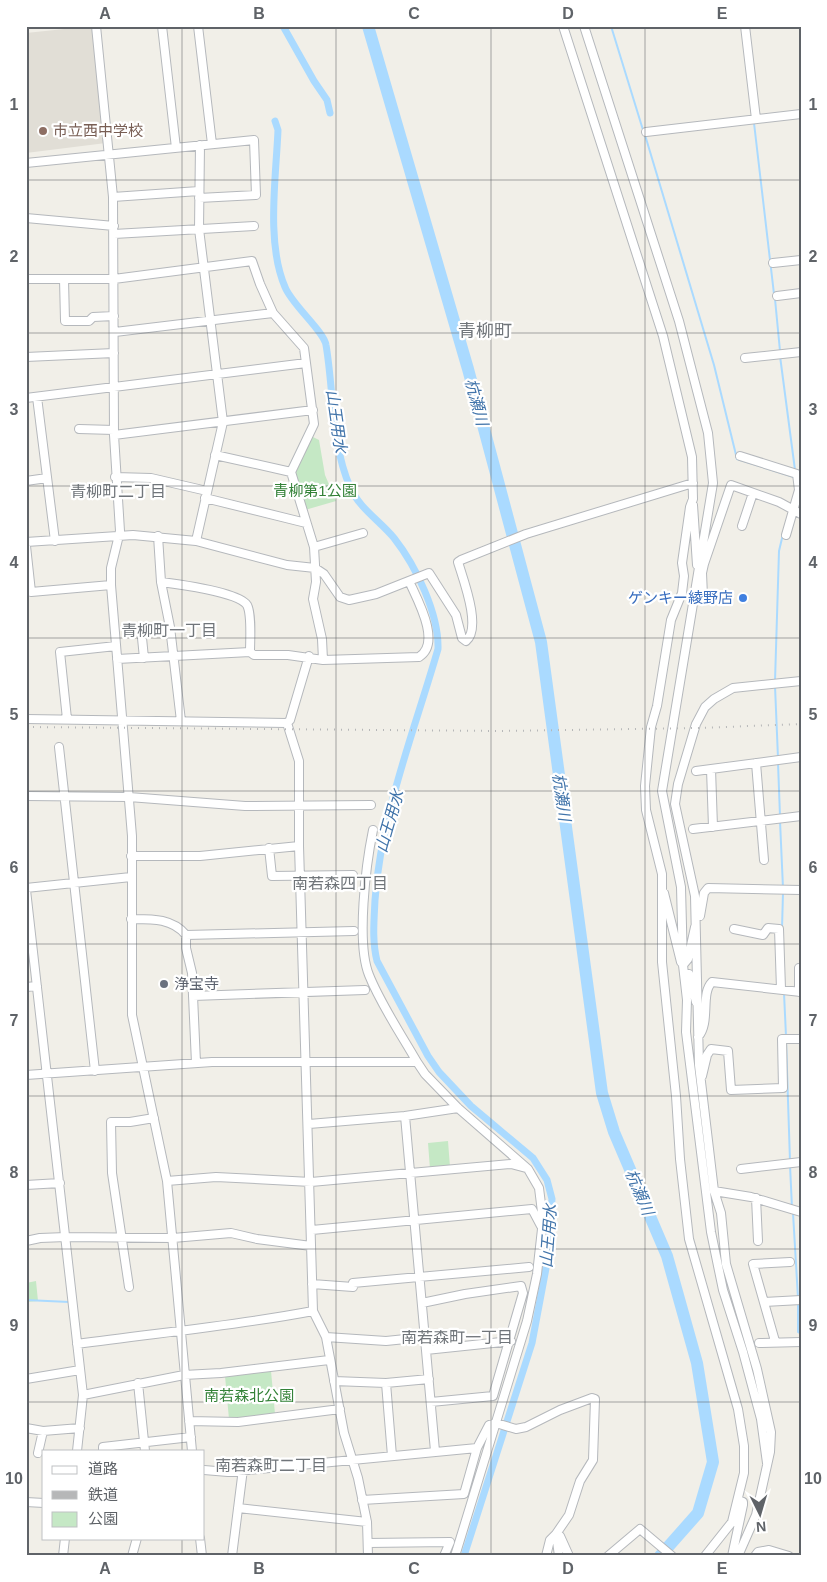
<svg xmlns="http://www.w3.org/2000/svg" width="827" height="1582" font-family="Helvetica,'Noto Sans JP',sans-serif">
	<rect width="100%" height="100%" fill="#f1efe8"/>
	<!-- education -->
	<path fill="#e1ded6" d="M93,26L106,143L26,153V33Z"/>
	<!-- green -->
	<path fill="#c5e8c5" d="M311,436L319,440L325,475L336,501L305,510L293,472Z
		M448,1141L450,1167L430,1169L428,1143Z
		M36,1281L38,1301L26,1302V1283Z
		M271,1371L275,1414L229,1419L225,1376Z"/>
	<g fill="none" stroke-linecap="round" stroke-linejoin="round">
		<!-- stream -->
		<path stroke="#aadaff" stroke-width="2" d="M611,26L643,130
			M754,123L774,294
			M645,135L714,365L737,459L794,477
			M775,299L780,351
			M780,356L795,470
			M775,681L779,551L783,534
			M775,686L778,758
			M778,763L780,816
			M780,821L783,888
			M782,928L783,893
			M784,993L786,1036
			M786,1040L790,1161
			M790,1165L792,1208
			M793,1213L798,1298
			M26,1300L69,1302
			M798,1303V1332L801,1334"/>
		<!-- canal -->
		<path stroke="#aadaff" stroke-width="7" d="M283,26L314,81L327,100L330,113
			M275,121L278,130C276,178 266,243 285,287C292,305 324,331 326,345C334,392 331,443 350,487C359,508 380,521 394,538C416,566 439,614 438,649C414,732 381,814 375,900C374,921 372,941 377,961L428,1056L439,1072L471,1106L533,1158L547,1180L552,1199L547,1263L532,1343L464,1556"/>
		<!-- river -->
		<path stroke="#aadaff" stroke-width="12" d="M368,26L468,369L541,642L602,1093L614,1132L667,1256L697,1363L713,1462L698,1513L660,1556"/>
		<defs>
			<path id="street" d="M96,26L113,197L114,435L120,531L111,568V585L132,836V1015L167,1181L192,1451
				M162,26L176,148
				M198,26L212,144
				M563,26L663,336L692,457L693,499L690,507L682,563L684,576L682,593L671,620L657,706L651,727L645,786L646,810L662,874V962L676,1096L680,1159L689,1239L738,1409L744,1446V1473L732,1522L705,1556
				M584,26L679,321L708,433L713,483L662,791L681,887L683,965L687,1000L686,1032L711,1232L723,1290L743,1352L761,1419L767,1463
				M745,26L756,119
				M646,132L801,114
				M26,163L254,140L256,195L199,198
				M113,197L199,191
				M26,218L114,226
				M114,234L254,226
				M773,263L801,260
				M26,279H114L252,261L260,284L273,313L304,348L314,424L291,472L314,547L316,582L313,599L322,639L323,660
				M64,279L65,321H89L93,317L114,316
				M777,296L801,293
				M115,332L273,313
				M26,357L114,353
				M745,358L801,352
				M37,397L55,541
				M26,398L306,363
				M79,429L114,430
				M114,435L313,410
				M215,455L291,472
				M740,456L797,474L799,490L786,535
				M115,477L151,478L207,491
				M26,481L47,478
				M205,498L306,523
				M693,505L697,565
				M742,526L753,493
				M158,536L161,582L170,627L181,721
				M196,541L223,422L199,229L200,145
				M26,542L133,535L196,541L287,565L315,568L324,574L340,597L349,600L376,594L429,573L456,615L462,638L466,641C482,628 463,579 458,562L461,560L526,534L693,483
				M26,546L31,592L111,585
				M314,547L363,533
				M703,596L702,573L704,564L731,485L779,502L801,514
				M141,628L144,658
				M250,652L254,655H288L323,660L419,657C442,643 417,599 409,581
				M117,659L250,652C250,641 252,614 247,605C238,592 177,584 161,582
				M26,719L287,723
				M67,719L60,652L116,646
				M287,723L299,761V846L313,1311L326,1337L344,1433L358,1478L367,1522L368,1556
				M287,723L290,720L309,656
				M59,747L95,1071
				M756,763L764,860
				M711,769L713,827
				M696,771L801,757
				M26,796L129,797L245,806L371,805
				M693,829L801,816
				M373,830C366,864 356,943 369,975C381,1005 401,1034 417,1062
				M269,848L272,876L353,875
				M131,856H200L299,846
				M26,888L131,877
				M26,890L83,1395L77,1451
				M664,893L681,962
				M700,916L704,893L708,888L801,890
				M131,919C151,919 172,918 186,935L354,931
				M734,929L763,935L768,928L779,929L781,989
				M186,935V948L192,973L196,1063
				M683,965L688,959L695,927
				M689,974L696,1002
				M26,987L37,986
				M799,992V968
				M193,996L365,990
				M698,1037C711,1022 700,994 712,982L801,992
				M26,1075L212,1062H417L425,1074L458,1108L528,1169L539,1188L543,1220L537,1274L527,1321L455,1556
				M702,1076L707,1055L711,1049L728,1051L731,1090L783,1088L782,1039H801
				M405,1116L458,1108
				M309,1124L405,1116L435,1451
				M741,1169L801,1162
				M167,1181L216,1177L311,1182L511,1164L526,1168
				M26,1185L60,1183
				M714,1191L751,1197L801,1212
				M756,1198L758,1241
				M312,1230L532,1209L541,1226
				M26,1241L40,1238L66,1237L173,1238L231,1233L257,1239L311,1246
				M312,1284L353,1287V1283L529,1267
				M129,1287L112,1173L111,1122H130L154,1118
				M764,1302L801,1300
				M422,1303L465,1294L521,1286L523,1293L493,1396L431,1402
				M326,1337L386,1341L425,1337
				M775,1341L753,1264L790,1262
				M759,1343L801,1342
				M77,1344C156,1333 235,1326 313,1311
				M426,1350L511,1341
				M26,1379L80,1370
				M334,1381L386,1383L429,1379
				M138,1383L145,1451
				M386,1383L392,1456
				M83,1395L184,1375L221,1373L329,1360
				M189,1421L238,1422L340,1409
				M26,1428L43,1431L80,1428
				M103,1451V1447L191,1437
				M38,1453L43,1431
				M204,1470L228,1472L477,1448
				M362,1500L464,1494L477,1448L489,1425L496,1423L516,1429L526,1427L560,1410L592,1398L595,1399L593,1460L580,1481L569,1515L556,1534L559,1556
				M26,1502L44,1503
				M238,1508L367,1522
				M200,1538L202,1556
				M368,1543L450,1542L444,1556
				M63,1556L65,1538
				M132,1556L137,1538
				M232,1556L243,1469
				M546,1556L550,1540L556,1534L560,1536L569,1556
				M608,1556L640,1529L672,1556
				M732,1556L743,1505V1502L738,1500
				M738,1556L756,1515L770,1452L771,1432L757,1369L726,1264L721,1213L714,1191L699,1065L695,896L675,804L678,784L696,724L705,707L714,699L733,688L801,681
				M755,1556L758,1552L769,1550L789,1556"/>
		</defs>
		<!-- street casing -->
		<use href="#street" stroke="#b5b8bc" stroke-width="10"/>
		<!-- street -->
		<use href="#street" stroke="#fff" stroke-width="8"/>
		<!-- rail -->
		<path stroke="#b6b7b8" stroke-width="2" stroke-dasharray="1 6" stroke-linecap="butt" d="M26,727L499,731L699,728L801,724"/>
	</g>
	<!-- grid -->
	<path fill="none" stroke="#5f6368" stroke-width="1" stroke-opacity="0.55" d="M182,26V1451M336,26V1556M491,26V1556M645,26V1556M26,180H801M26,333H801M26,486H801M26,638H801M26,791H801M26,944H801M26,1096H801M26,1249H801M26,1402H801M182,1538V1556"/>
	<!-- markers -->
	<circle fill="#8d6e63" stroke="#fff" stroke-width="2" cx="43" cy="131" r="5"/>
	<circle fill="#3f7fe0" stroke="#fff" stroke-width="2" cx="743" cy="598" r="5"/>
	<circle fill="#6b7280" stroke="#fff" stroke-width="2" cx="164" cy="984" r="5"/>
	<g text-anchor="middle" stroke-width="4.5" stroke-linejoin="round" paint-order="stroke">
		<!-- education labels -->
		<g font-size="15" fill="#785e54" stroke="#fff" text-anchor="start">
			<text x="53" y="136">市立西中学校</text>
		</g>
		<!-- park labels -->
		<g font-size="15" fill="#348238" stroke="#fff">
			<text x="315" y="496">青柳第1公園</text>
			<text x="249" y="1401">南若森北公園</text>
		</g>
		<!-- shop labels -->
		<g font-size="15" fill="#366cbe" stroke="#fff" text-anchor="end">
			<text x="733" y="603">ゲンキー綾野店</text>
		</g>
		<!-- worship labels -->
		<g font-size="15" fill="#5b616d" stroke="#fff" text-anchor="start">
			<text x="174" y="989">浄宝寺</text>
		</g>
		<!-- water labels -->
		<g font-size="16" font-style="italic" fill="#4174aa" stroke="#fff">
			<text transform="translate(477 402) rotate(75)" y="6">杭瀬川</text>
			<text transform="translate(337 421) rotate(82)" y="6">山王用水</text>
			<text transform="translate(562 797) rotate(82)" y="6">杭瀬川</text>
			<text transform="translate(389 821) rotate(-74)" y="6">山王用水</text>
			<text transform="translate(640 1192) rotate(67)" y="6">杭瀬川</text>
			<text transform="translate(548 1236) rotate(-86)" y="6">山王用水</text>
		</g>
		<!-- neighbourhood labels -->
		<g font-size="16" fill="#70757a" stroke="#fff">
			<text x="118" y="497">青柳町二丁目</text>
			<text x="169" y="636">青柳町一丁目</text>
			<text x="340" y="889">南若森四丁目</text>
			<text x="457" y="1343">南若森町一丁目</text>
			<text x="271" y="1471">南若森町二丁目</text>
		</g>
		<!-- quarter labels -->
		<g font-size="18" fill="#70757a" stroke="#fff">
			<text x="485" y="337">青柳町</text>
		</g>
	</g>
	<!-- border -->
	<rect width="827" height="1582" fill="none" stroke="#ffffff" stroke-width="55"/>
	<!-- legend -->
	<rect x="42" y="1450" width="162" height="90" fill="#ffffff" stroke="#bfc1c3"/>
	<rect x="52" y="1466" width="25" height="8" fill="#ffffff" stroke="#bfc1c3"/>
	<text x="88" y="1474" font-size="15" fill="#5f6368">道路</text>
	<rect x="52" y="1491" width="25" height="8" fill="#b6b7b8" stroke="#bfc1c3"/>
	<text x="88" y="1500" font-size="15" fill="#5f6368">鉄道</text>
	<rect x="52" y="1512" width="25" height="15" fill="#c5e8c5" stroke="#bfc1c3"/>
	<text x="88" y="1524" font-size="15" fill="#5f6368">公園</text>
	<!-- north arrow -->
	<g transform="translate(760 1514) rotate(175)" stroke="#ffffff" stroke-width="4" paint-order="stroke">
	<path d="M0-4L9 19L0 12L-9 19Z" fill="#5f6368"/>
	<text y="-8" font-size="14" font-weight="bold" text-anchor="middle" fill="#5f6368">N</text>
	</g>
	<rect x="28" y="28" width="772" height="1526" fill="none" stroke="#5f6368" stroke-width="2"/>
	<g font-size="16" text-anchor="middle" font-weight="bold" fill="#5f6368">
		<text x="105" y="19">A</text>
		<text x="259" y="19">B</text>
		<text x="414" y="19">C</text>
		<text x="568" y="19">D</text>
		<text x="722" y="19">E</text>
		<text x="14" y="110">1</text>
		<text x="813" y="110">1</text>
		<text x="14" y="262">2</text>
		<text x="813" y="262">2</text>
		<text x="14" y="415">3</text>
		<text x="813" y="415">3</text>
		<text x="14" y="568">4</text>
		<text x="813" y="568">4</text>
		<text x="14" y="720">5</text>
		<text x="813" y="720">5</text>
		<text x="14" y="873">6</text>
		<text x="813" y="873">6</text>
		<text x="14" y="1026">7</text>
		<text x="813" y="1026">7</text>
		<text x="14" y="1178">8</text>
		<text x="813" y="1178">8</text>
		<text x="14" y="1331">9</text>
		<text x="813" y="1331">9</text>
		<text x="14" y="1484">10</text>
		<text x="813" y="1484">10</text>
		<text x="105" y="1574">A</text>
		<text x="259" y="1574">B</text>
		<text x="414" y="1574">C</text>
		<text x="568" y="1574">D</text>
		<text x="722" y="1574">E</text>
	</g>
</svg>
